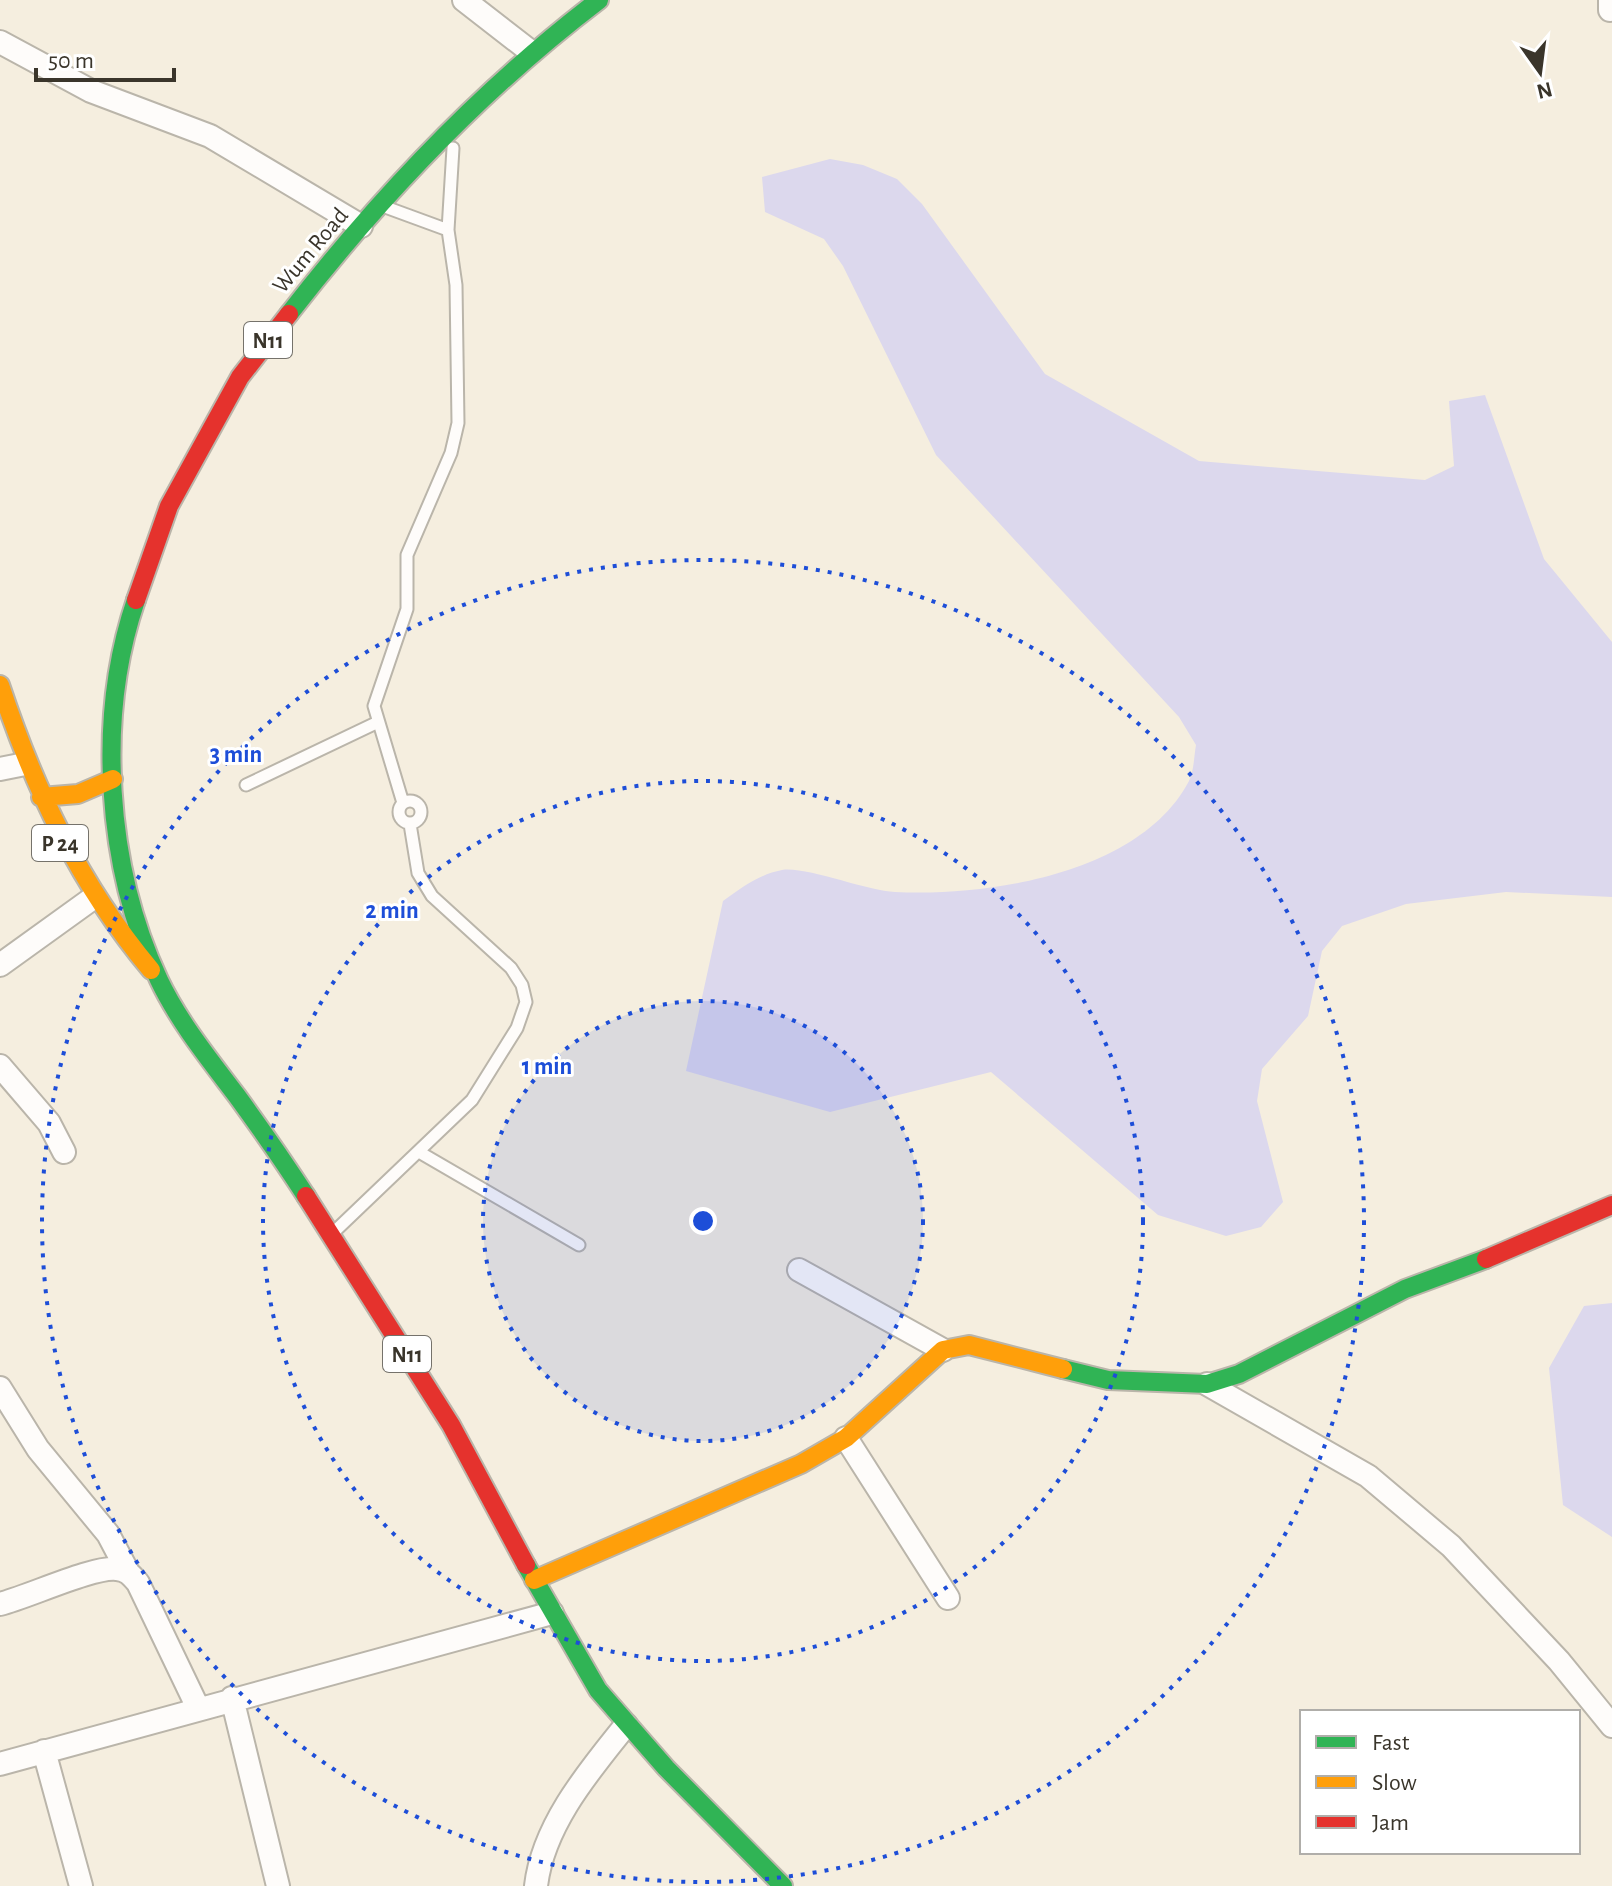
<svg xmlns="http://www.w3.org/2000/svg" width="1612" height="1886" font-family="'Alegreya Sans',sans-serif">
	<rect width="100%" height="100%" fill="#f5eedf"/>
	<!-- green -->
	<path fill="#dcd8ed" d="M830,159L863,165L897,179L922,204L1045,374L1199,461L1425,480L1454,466L1449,401L1485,395L1544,559L1612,642V897L1506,892L1406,904L1342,926L1322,951L1308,1016L1262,1069L1257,1101L1283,1202L1261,1227L1226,1236L1158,1215L991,1072L830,1112L686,1071L723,901C741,888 760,874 782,870C805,866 867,891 895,892C989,897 1141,873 1189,781C1194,771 1194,756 1196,745L1179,717L936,455L843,266L824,239L765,212L762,177Z
		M1612,1303V1537L1563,1505L1549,1368L1584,1306Z"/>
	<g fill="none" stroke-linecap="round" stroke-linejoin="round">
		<defs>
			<path id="lane" d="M388,208L448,230
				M246,785L376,723
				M399 812a11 11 0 1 1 22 0a11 11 0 1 1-22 0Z
				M403,803L374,706L407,609V555L451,453L458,423L456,285L448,230L453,148
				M419,1152L579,1245
				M335,1231L472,1100L517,1028L526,1002L522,985L511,968L432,896L418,873L410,824"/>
			<path id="street" d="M464,0L531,52
				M1610,0V10
				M0,42L91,91L210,136L361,226
				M0,769L25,764
				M0,965L93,898
				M0,1066L49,1123L64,1152
				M799,1270L943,1350
				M1207,1384L1368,1476L1451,1546L1559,1661L1612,1726
				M0,1388L38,1449L108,1534L128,1572
				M846,1438L948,1598
				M0,1604C28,1597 94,1566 117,1569C127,1570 131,1575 138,1583L198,1708
				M232,1698L278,1886
				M44,1751L81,1886
				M0,1764L552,1613
				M536,1886C543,1825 589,1771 626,1725"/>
			<path id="fast" d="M289,314C379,198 482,89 599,0
				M136,600C96,717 106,867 159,980C179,1022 209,1059 237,1096C261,1129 284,1162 306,1196
				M1063,1369L1108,1380L1207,1384L1239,1374L1405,1289L1486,1259
				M526,1565L598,1690L666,1768L783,1886"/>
			<path id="slow" d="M0,685C35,790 79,884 151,970
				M41,797L78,794L113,779
				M534,1580L801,1464L846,1438L943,1350L969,1345L1063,1369"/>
			<path id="jam" d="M136,600L169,506L240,377L289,314
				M306,1196L451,1425L526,1565
				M1486,1259L1612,1205"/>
		</defs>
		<!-- lane casing -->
		<use href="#lane" stroke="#bab5aa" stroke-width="15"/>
		<!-- street casing -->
		<use href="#street" stroke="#bab5aa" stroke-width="26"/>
		<!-- fast casing -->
		<use href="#fast" stroke="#bab5aa" stroke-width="22"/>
		<!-- slow casing -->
		<use href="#slow" stroke="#bab5aa" stroke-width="22"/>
		<!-- jam casing -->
		<use href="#jam" stroke="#bab5aa" stroke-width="22"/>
		<!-- lane -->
		<use href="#lane" stroke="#fefcfa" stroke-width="11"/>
		<!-- street -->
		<use href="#street" stroke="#fefcfa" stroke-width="22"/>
		<!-- fast -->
		<use href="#fast" stroke="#30b455" stroke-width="18"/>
		<!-- slow -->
		<use href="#slow" stroke="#ff9f0a" stroke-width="18"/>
		<!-- jam -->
		<use href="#jam" stroke="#e5322d" stroke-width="18"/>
	</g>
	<!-- distance rings -->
	<circle cx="703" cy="1221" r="220" fill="#1d4ed8" fill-opacity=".12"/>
	<g fill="none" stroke="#1d4ed8" stroke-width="4" stroke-dasharray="4 8">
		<circle cx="703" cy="1221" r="220"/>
		<circle cx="703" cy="1221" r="440"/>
		<circle cx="703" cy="1221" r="661"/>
	</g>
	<g text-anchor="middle" stroke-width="6" stroke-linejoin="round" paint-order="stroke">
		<!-- shield labels -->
		<g fill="#fff" stroke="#75726b" stroke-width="2">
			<rect x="244" y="322" width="48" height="36" rx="6"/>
			<rect x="32" y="825" width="56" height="36" rx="6"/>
			<rect x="383" y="1336" width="48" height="36" rx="6"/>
		</g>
		<g font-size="22" font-weight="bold" fill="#3a352b">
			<text x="268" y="348">N11</text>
			<text x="60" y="851">P 24</text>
			<text x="407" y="1362">N11</text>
		</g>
		<!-- street labels -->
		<g font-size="24" fill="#3a352b" stroke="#fff">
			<text transform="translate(310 250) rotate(-50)" y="8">Wum Road</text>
		</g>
	</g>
	<circle cx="703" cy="1221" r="12" fill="#1d4ed8" stroke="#fff" stroke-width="4"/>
	<g font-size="24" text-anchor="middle" font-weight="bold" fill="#1d4ed8" stroke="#fff" stroke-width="6" stroke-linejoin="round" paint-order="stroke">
		<text x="236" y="762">3 min</text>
		<text x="392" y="918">2 min</text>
		<text x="547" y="1074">1 min</text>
	</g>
	<!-- legend -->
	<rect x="1300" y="1710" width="280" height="144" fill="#ffffff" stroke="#b0aeaa" stroke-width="2"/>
	<rect x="1316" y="1736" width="40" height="12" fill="#30b455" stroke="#b0aeaa" stroke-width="2"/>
	<text x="1372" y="1750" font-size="24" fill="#3a352b">Fast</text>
	<rect x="1316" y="1776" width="40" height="12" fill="#ff9f0a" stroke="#b0aeaa" stroke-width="2"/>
	<text x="1372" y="1790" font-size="24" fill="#3a352b">Slow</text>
	<rect x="1316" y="1816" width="40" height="12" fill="#e5322d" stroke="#b0aeaa" stroke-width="2"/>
	<text x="1372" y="1830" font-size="24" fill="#3a352b">Jam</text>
	<!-- north arrow -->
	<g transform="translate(1540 72) rotate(166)" stroke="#ffffff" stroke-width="6" paint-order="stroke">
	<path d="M0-6L14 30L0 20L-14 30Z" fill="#3a352b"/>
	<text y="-12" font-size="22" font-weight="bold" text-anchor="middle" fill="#3a352b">N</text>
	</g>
	<!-- scale -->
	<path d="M36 68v12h138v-12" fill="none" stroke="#3a352b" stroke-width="4"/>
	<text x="48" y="68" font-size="24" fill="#3a352b" stroke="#ffffff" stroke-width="6" paint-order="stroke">50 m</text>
</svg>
